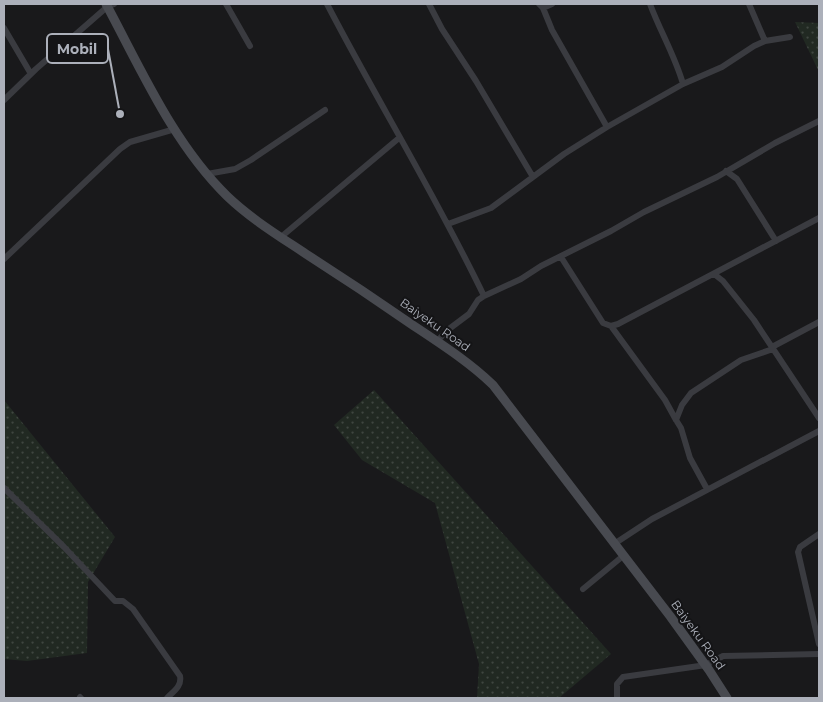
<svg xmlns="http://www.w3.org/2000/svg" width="823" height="702" font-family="Montserrat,sans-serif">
	<defs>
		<pattern id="grass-dots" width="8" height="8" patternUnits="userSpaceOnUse" patternTransform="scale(1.25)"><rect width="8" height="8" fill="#212922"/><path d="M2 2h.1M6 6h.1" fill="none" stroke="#3f4640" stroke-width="1.8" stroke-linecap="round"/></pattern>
	</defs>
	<rect width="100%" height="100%" fill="#19191b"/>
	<!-- grass -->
	<path fill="url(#grass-dots)" d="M795,22L819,23V72Z
		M374,390L611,654L559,698H477L479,664L435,503L362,460L334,425Z
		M4,400L115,537L88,582L87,653L27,661L4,659Z"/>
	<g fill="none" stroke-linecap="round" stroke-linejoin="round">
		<!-- street -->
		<path stroke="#3a3b40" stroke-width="6" d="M226,4L250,46
			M327,4C378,102 436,196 484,296
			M429,4L442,29L476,81L533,177
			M539,4L543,8L552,30L607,127
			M650,4C660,31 675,56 683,84
			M749,4L765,41
			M543,8L552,4
			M4,28L31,74
			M4,100L36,69L107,7L114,4
			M726,171L737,179L776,241
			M207,174L235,169L251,160L325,110
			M448,224L491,208L564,154L607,127L683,84L722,67L754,46L765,41L790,37
			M281,237L399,138
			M561,257L603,323L611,326L618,324L819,218
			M4,259L120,149L130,142L175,129
			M714,274L723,281L754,320L819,418
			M611,326L665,400L676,420L681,428L690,458L707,489
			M437,341L449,329L469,314L478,300L484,296L521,279L541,266L611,231L644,212L717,177L775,143L819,121
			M772,347L819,322
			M676,420L682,405L691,393L741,360L773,349
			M4,488L64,547L115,601H123L133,609L180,676C182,686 174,691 167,698
			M819,534L800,547L798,552L819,644
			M614,544L652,519L819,431
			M583,589L623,556
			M80,697L81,698
			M617,698V684L623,677L706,665L723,656L819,654"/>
		<!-- secondary -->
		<path stroke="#484a50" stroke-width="9" d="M106,4C141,69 173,143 227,196C251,219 279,236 306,254C342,277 378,301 414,326C441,344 469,362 493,385L670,616L709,670L727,698"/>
	</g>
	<g text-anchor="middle" stroke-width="4" stroke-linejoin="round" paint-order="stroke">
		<!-- street labels -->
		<g font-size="12" fill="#acb0ba" stroke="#141416">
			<text transform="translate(435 325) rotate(35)" y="4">Baiyeku Road</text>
			<text transform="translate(698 635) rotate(54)" y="4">Baiyeku Road</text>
		</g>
	</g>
	<!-- callouts -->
	<path fill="none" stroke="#acb0ba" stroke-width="2" d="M120 114L108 49"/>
	<circle fill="#acb0ba" stroke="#141416" stroke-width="2" cx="120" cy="114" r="5"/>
	<rect fill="#141416" stroke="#acb0ba" stroke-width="2" x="47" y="34" width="61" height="29" rx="5"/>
	<g font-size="14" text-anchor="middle" font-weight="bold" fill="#acb0ba">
		<text x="77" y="54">Mobil</text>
	</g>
	<!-- border -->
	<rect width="823" height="702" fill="none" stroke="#acb0ba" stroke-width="10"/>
</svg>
